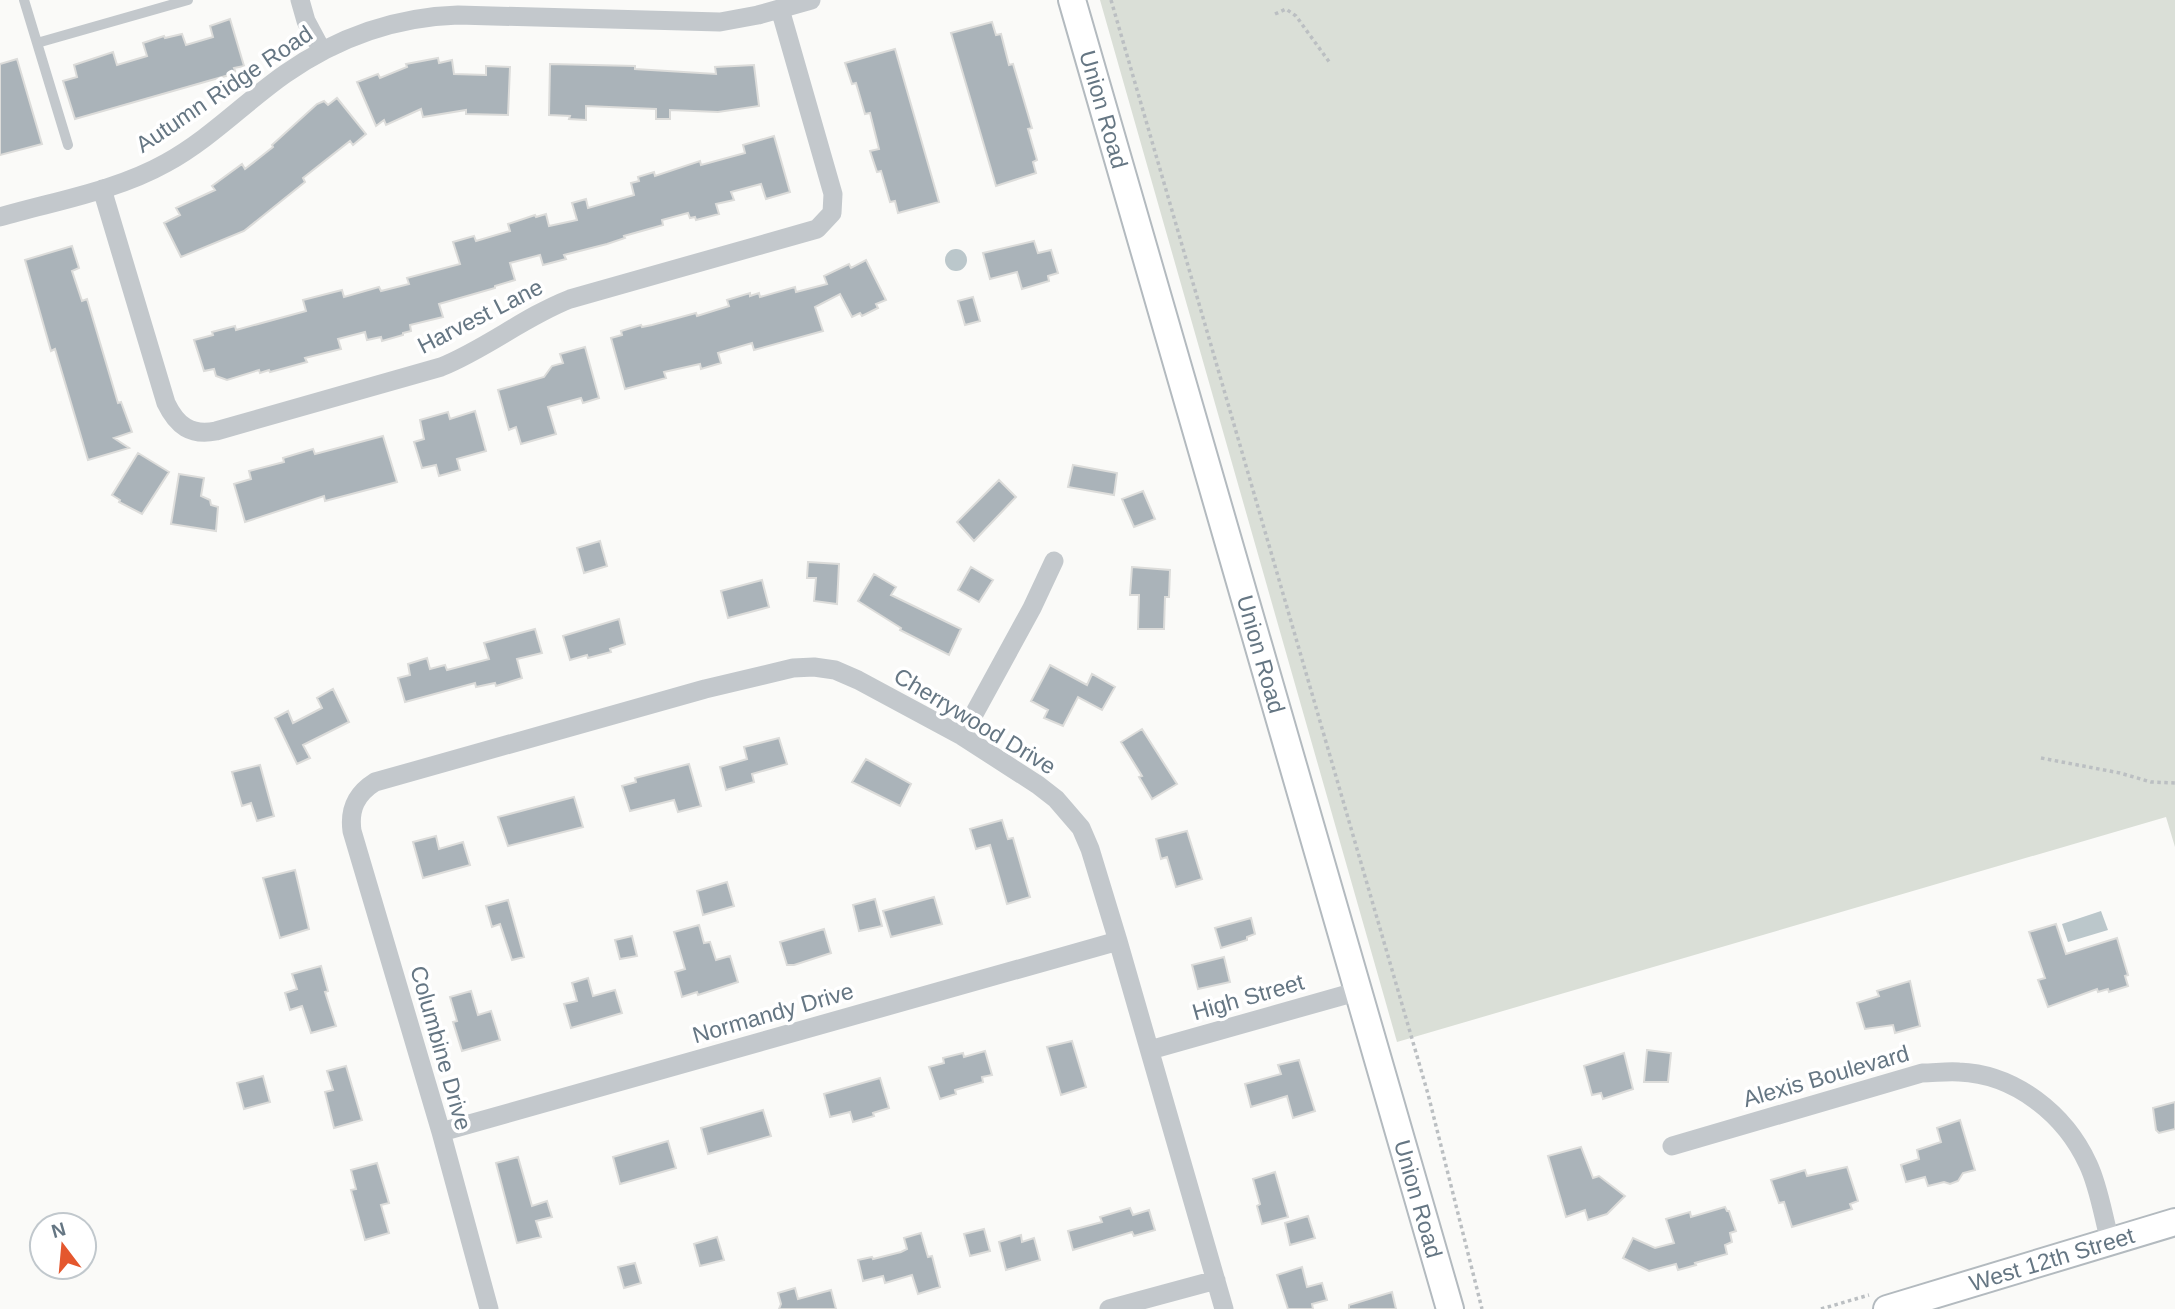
<svg xmlns="http://www.w3.org/2000/svg" width="2175" height="1309" font-family="Helvetica,sans-serif">
	<rect width="100%" height="100%" fill="#fafaf8"/>
	<!-- green -->
	<path fill="#dadfd7" d="M1100,0H2175V847L2166,817L1397,1042Z"/>
	<!-- water -->
	<path fill="#bbc7cb" d="M945 260a11 11 0 1 1 22 0a11 11 0 1 1-22 0Z
		M2101,911L2108,930L2068,942L2062,924Z"/>
	<!-- building -->
	<path fill="#aab3b9" stroke="#dcdcda" stroke-width="2" d="M230,19L244,66L234,68L236,73L75,119L63,81L77,77L74,65L113,52L117,65L147,56L143,43L164,36L165,38L182,34L186,45L213,37L210,26Z
		M992,22L996,35L1001,34L1009,65L1013,64L1032,128L1028,129L1037,160L1033,162L1036,173L996,186L951,33Z
		M895,49L939,202L898,213L895,201L890,202L881,171L877,172L870,151L879,149L870,113L865,114L856,83L852,84L845,63Z
		M438,58L439,63L452,60L454,74L486,75V66L510,67L508,115L466,114V110L423,117L421,109L386,125L384,120L376,126L357,82L378,74L380,78L407,67L406,64Z
		M17,59L42,144L0,155V64Z
		M550,64L635,66V69L716,74L715,67L754,65L759,106L718,112L670,110V119H656V109L586,106V120L569,119L570,116L549,115Z
		M337,98L366,134L353,145L350,141L303,178L305,182L244,231L181,257L164,223L180,215L176,208L215,190L212,186L242,164L245,169L273,147L272,145L317,104L324,101L328,105Z
		M774,136L790,192L766,199L761,184L731,192L734,200L716,204L719,214L696,220L695,217L690,218L688,213L662,220L663,225L624,236L625,238L607,244L564,255L566,259L543,265L540,255L510,263L515,280L495,286V288L439,304L443,317L410,325L411,331L403,333V335L382,341L381,337L367,340L365,332L338,339L341,349L305,358L307,362L270,372L269,370L260,373L259,370L227,380L216,376L214,369L204,371L194,340L213,335L212,332L235,326L236,330L306,311L303,300L342,290L344,297L379,287L381,291L409,284L407,278L460,264L453,242L474,236L476,241L510,231L508,224L535,215L536,217L546,214L549,226L577,220L572,203L586,199L588,208L634,195L631,183L639,181L638,177L654,172L655,176L700,161L701,165L745,153L743,145Z
		M1034,241L1038,253L1051,250L1058,273L1048,276L1049,281L1022,289L1017,272L990,279L983,253Z
		M72,246L79,268L72,271L82,301L87,299L118,403L121,402L132,432L114,438L129,448L88,460L55,349L51,351L25,260Z
		M866,260L886,300L876,304L878,308L862,316L860,313L852,317L840,294L815,307L823,331L754,350L752,343L718,353L721,363L701,369L700,364L664,372L666,378L625,389L611,338L622,335L621,331L641,325L642,327L652,325L696,313L697,316L729,306L727,300L750,293V296L759,293L760,297L795,287L796,292L827,284L824,276L849,264L851,268Z
		M973,297L980,321L965,325L958,301Z
		M585,347L599,398L583,403L581,398L548,407L556,434L521,444L516,427L509,430L498,390L544,377L552,366L563,363L560,354Z
		M475,411L486,451L457,459L460,470L439,476L436,465L422,468L414,442L424,439L420,420L448,412L450,419Z
		M383,436L397,482L325,501L324,496L245,522L234,484L251,479L249,471L284,462L283,458L313,449L315,454Z
		M138,453L169,472L142,514L119,502L120,500L112,495Z
		M1073,465L1117,473L1114,495L1068,487Z
		M179,474L204,478L201,496L210,500L211,505L218,507L216,531L171,524Z
		M999,480L1016,497L974,541L957,522Z
		M1143,491L1155,519L1134,527L1122,499Z
		M600,541L607,566L584,573L577,548Z
		M808,562L839,564L837,604L814,601L816,578H807Z
		M971,567L993,580L979,602L958,590Z
		M1132,567L1170,570L1169,597H1165L1164,629H1138L1139,595H1130Z
		M874,574L896,587L891,595L961,629L949,655L900,630L901,628L858,601Z
		M762,580L769,607L728,618L721,591Z
		M619,619L625,644L610,649L611,652L588,658L587,655L570,660L563,636Z
		M535,629L542,653L517,659L522,678L496,686L495,683L476,687L475,683L405,702L398,678L410,675L408,664L427,658L430,669L445,665L447,670L489,659L484,643Z
		M1050,665L1087,685L1092,674L1115,687L1102,710L1078,697L1063,726L1044,718L1048,710L1031,701Z
		M333,689L349,722L303,745L310,758L297,764L275,718L288,711L293,723L322,708L317,698Z
		M1142,729L1177,784L1152,799L1139,777L1142,776L1121,742Z
		M779,738L787,764L752,774L754,782L726,790L720,767L747,759L744,747Z
		M866,759L911,784L900,806L852,782Z
		M689,764L701,806L678,812L674,800L630,811L622,786L636,782L635,778Z
		M260,765L274,816L257,821L251,803L242,806L232,772Z
		M574,797L583,827L508,846L498,817Z
		M1002,820L1008,839L1013,838L1030,897L1007,904L990,845L976,849L970,829Z
		M1187,831L1202,879L1176,887L1167,857L1161,859L1156,839Z
		M436,836L439,849L463,842L470,865L423,878L413,842Z
		M295,870L309,929L280,938L263,878Z
		M727,882L734,906L703,915L697,891Z
		M934,897L942,924L891,937L883,911Z
		M875,899L882,926L859,931L853,905Z
		M508,900L524,957L512,960L500,924L492,927L486,906Z
		M1251,918L1255,934L1247,937V940L1221,948L1215,928Z
		M2056,924L2066,954L2117,938L2128,975L2125,976L2128,986L2109,992L2108,989L2098,992L2097,989L2048,1007L2038,980L2045,978L2029,932Z
		M699,925L704,943L710,942L716,960L730,956L738,982L698,995L697,992L682,997L675,972L685,969L674,932Z
		M824,929L831,953L794,965H787L780,942Z
		M632,936L637,956L620,959L615,940Z
		M1224,957L1230,982L1198,989L1192,965Z
		M321,966L328,991L325,992L336,1026L311,1033L302,1006L290,1010L285,993L297,989L292,974Z
		M588,978L593,996L615,990L622,1013L571,1028L564,1004L577,1001L572,983Z
		M1910,981L1920,1026L1895,1033L1893,1025L1865,1029L1857,1003L1879,996L1877,991Z
		M471,991L478,1015L491,1011L500,1040L462,1051L453,1022L457,1021L450,997Z
		M1072,1041L1086,1087L1061,1095L1047,1047Z
		M1647,1050L1671,1053L1668,1082H1644Z
		M985,1051L992,1075L982,1077L983,1082L955,1090L956,1094L940,1099L929,1067L944,1063L943,1058L963,1053L964,1057Z
		M1624,1053L1633,1089L1603,1099L1601,1093L1592,1095L1584,1066Z
		M1299,1060L1315,1111L1293,1118L1287,1096L1251,1107L1245,1084L1281,1074L1278,1065Z
		M346,1066L362,1120L334,1128L325,1092L333,1090L327,1071Z
		M263,1076L270,1102L244,1109L237,1083Z
		M880,1078L889,1108L873,1113L874,1116L853,1122L850,1112L830,1117L824,1094Z
		M2175,1102V1129L2159,1133L2156,1130L2153,1108Z
		M763,1110L771,1136L708,1154L701,1128Z
		M1960,1120L1975,1170L1963,1173L1958,1181L1950,1184L1944,1182L1928,1186L1925,1177L1906,1182L1901,1165L1919,1159L1917,1150L1941,1142L1937,1128Z
		M668,1141L676,1168L620,1184L613,1157Z
		M1581,1147L1593,1178L1599,1176L1625,1196L1607,1214L1588,1220L1585,1210L1566,1217L1548,1156Z
		M518,1157L532,1206L547,1201L552,1217L536,1221L541,1237L517,1243L496,1163Z
		M377,1163L389,1203L381,1205L389,1233L365,1240L351,1190L356,1189L351,1170Z
		M1847,1167L1858,1201L1850,1204L1852,1209L1792,1227L1784,1202L1779,1203L1771,1180L1805,1170L1807,1176Z
		M1275,1172L1288,1217L1262,1224L1257,1206L1260,1204L1253,1179Z
		M1725,1207L1727,1211H1729L1736,1231L1730,1233L1732,1242L1725,1245L1727,1254L1695,1263L1696,1265L1678,1270L1676,1264L1649,1271L1623,1258L1633,1238L1655,1248L1674,1243L1666,1219L1690,1212L1691,1217Z
		M1130,1208L1133,1215L1149,1210L1155,1230L1134,1236L1132,1232L1073,1250L1068,1231L1102,1222L1100,1217Z
		M1308,1216L1315,1238L1290,1245L1285,1223Z
		M984,1229L990,1251L970,1256L964,1234Z
		M921,1233L928,1257L932,1256L940,1287L918,1294L912,1275L885,1283L883,1276L863,1281L858,1260L872,1257L873,1259L901,1252L907,1249L904,1238Z
		M1021,1235L1022,1242L1034,1238L1040,1260L1006,1270L999,1242Z
		M717,1237L724,1260L700,1266L694,1244Z
		M635,1263L641,1283L624,1288L618,1267Z
		M1302,1267L1307,1287L1322,1283L1327,1300L1312,1304L1313,1309H1288L1277,1275Z
		M795,1288L798,1299L831,1290L836,1309H779L781,1304L778,1293Z
		M1392,1292L1396,1309H1349V1305Z"/>
	<g fill="none" stroke-linecap="round" stroke-linejoin="round">
		<defs>
			<g id="secondary">
				<path id="s1" d="M1072,0L1450,1309"/>
				<path id="s2" d="M1887,1309L2175,1222"/>
			</g>
		</defs>
		<!-- secondary casing -->
		<use href="#secondary" stroke="#b3babf" stroke-width="30"/>
		<!-- path -->
		<path stroke="#bbbfc2" stroke-width="3.5" stroke-dasharray="3.5 3.5" stroke-linecap="butt" d="M1111,0L1428,1094L1482,1309
			M1275,14L1286,9L1296,16L1330,63
			M2041,758L2120,773L2151,782L2175,783
			M1821,1309L1869,1295"/>
		<!-- service -->
		<path stroke="#c3c8cc" stroke-width="10" d="M24,0L68,145
			M37,43L188,0"/>
		<!-- minor -->
		<path stroke="#c3c8cc" stroke-width="19" d="M300,0L306,21L322,51
			M102,189L166,403C177,426 191,436 216,431L441,367C486,349 524,317 570,299L817,229L832,213L833,194L780,9
			M0,217C55,201 116,191 166,163C210,139 245,102 285,74C338,37 394,17 458,15L720,22L758,15L811,0
			M962,736L1032,608L1054,561
			M1150,1050L1359,991
			M441,1132L1118,941
			M1672,1146L1922,1073C1934,1073 1947,1071 1959,1072C2015,1074 2065,1114 2088,1164C2099,1187 2103,1216 2110,1241
			M489,1309L441,1132L352,831C349,809 356,794 375,782L705,689L793,668L814,667L835,670L858,680L962,736L1038,785L1056,799L1081,828L1090,849L1118,941L1224,1309
			M1109,1309L1216,1280"/>
		<!-- secondary -->
		<use href="#secondary" stroke="#fff" stroke-width="26"/>
	</g>
	<g text-anchor="middle" stroke-width="7" stroke-linejoin="round" paint-order="stroke">
		<!-- street labels -->
		<g font-size="23" fill="#657683" stroke="#fff">
			<text transform="translate(224 89) rotate(-34)" y="8">Autumn Ridge Road</text>
			<text dy="8" stroke="none"><textPath href="#s1" startOffset="114">Union Road</textPath></text>
			<text transform="translate(480 316) rotate(-27)" y="8">Harvest Lane</text>
			<text dy="8" stroke="none"><textPath href="#s1" startOffset="681">Union Road</textPath></text>
			<text transform="translate(975 721) rotate(31)" y="8">Cherrywood Drive</text>
			<text transform="translate(1248 997) rotate(-16)" y="8">High Street</text>
			<text transform="translate(773 1013) rotate(-16)" y="8">Normandy Drive</text>
			<text transform="translate(441 1048) rotate(74)" y="8">Columbine Drive</text>
			<text transform="translate(1826 1076) rotate(-16)" y="8">Alexis Boulevard</text>
			<text dy="8" stroke="none"><textPath href="#s1" startOffset="1248">Union Road</textPath></text>
			<text dy="8" stroke="none"><textPath href="#s2" startOffset="172">West 12th Street</textPath></text>
		</g>
	</g>
	<!-- north arrow -->
	<g transform="translate(63 1246) rotate(344)"><circle r="33" fill="#ffffff" stroke="#c1c8cd" stroke-width="2"/>
	<path d="M0-5L12 26L0 18L-12 26Z" fill="#e4572e"/>
	<text y="-10" font-size="19" font-weight="bold" text-anchor="middle" fill="#657683">N</text>
	</g>
</svg>
